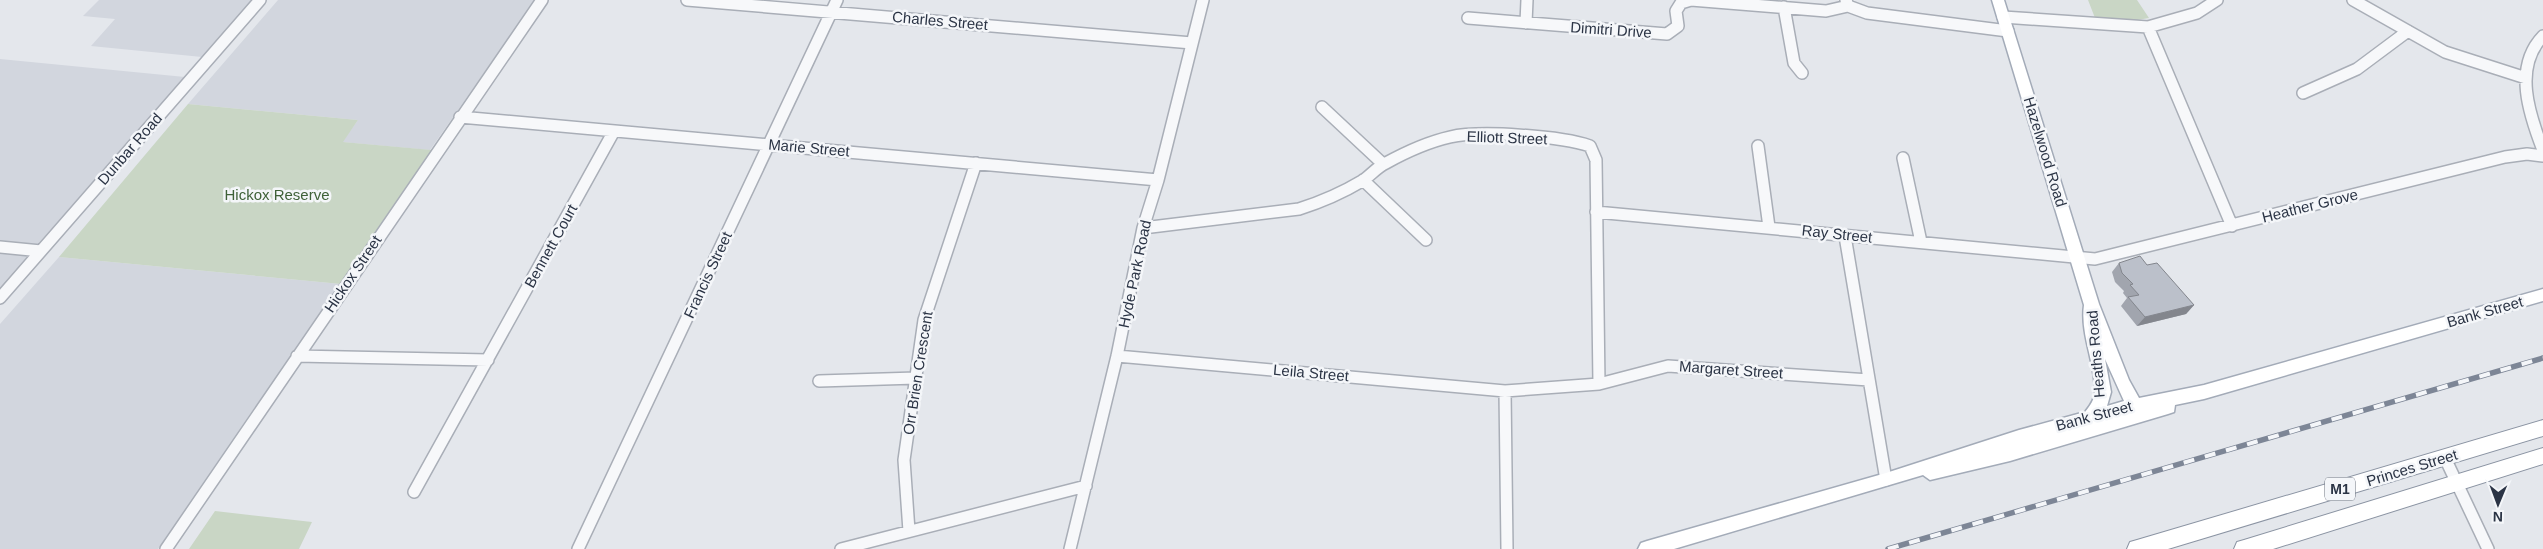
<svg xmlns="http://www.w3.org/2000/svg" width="2543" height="549" font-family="Arial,sans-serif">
	<rect width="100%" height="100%" fill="#e4e7ec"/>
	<!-- built -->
	<path fill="#d2d6de" d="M99,0H252L202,57L91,46L115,19L83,16Z
		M278,0H535L430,150L342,142L358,120L188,104Z
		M0,59L185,77L0,287Z
		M59,257L341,284L158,549H0V324Z"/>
	<!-- green -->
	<path fill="#c9d6c5" d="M2088,0H2137L2149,18L2137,20L2095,18Z
		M188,104L358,120L343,142L432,150L341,284L59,257Z
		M215,511L312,522L299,549H189Z"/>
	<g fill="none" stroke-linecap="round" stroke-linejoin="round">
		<defs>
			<path id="minor" d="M687,0L1192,43
				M1846,0L1848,6L1867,13L2008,31
				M2353,0L2445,52L2526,78
				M1784,7L1794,63L1802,73
				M2003,17L2148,27L2197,13L2217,0
				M1468,18L1667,34L1678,26L1676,11L1681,3L1691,0L1826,11L1848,6
				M1526,23L1527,0
				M2148,27L2232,226
				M2543,36C2513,67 2529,114 2543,150
				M2303,93L2357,69L2408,31
				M1322,107L1383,164
				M460,117L1158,180
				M1758,146L1769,227
				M1903,158L1921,242
				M1363,180L1426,240
				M1596,212L2095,259L2505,157L2527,154L2543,156
				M1143,228L1299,209C1321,202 1342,193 1362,181C1370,176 1377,167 1386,163C1406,152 1428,142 1450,137C1480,130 1561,136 1590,146L1596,160L1599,384
				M1845,236L1886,480
				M0,247L41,251
				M0,298L260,0
				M297,356L488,360
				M1117,356L1505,391L1599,384L1668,366L1869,380
				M819,381L916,378
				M1505,391L1507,549
				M2445,458L2488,549
				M414,492L614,131
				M909,531L904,460L924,320L976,163
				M166,549L542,0
				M578,549L837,0
				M841,549L1086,486
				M1070,549L1117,356L1143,228L1158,180L1203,0"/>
			<path id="major" d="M1992,0H2004L2099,304L2129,380L2139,398L2204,385L2543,289V301L2204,399L2175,405L2174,412L2168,414L2010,461L1930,480L1923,475L1674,549H1638L1641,543L1647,541L1886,473L2019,430L2085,412C2090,406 2095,399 2095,391C2095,362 2080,334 2084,305ZM2105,359L2124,401L2107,406L2111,392Z"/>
			<path id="highway" d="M2543,420V436L2168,549H2127L2130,542L2137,540Z
				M2543,448V464L2273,549H2234L2237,542L2244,540Z"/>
		</defs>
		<!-- minor casing -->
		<use href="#minor" stroke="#a9aeb7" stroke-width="14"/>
		<!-- major casing -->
		<use href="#major" stroke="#a3abb8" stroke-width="3"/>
		<!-- highway casing -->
		<use href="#highway" stroke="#8b94a3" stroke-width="2"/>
		<!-- minor -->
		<use href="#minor" stroke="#f7f8fa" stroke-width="11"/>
		<!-- major -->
		<use href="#major" fill="#fff" fill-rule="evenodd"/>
		<!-- highway -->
		<use href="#highway" fill="#fff" fill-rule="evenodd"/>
		<defs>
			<path id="rail" d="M1888,549L2543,358"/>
		</defs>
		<!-- rail casing -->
		<use href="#rail" stroke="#7d8696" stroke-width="5.5"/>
		<!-- rail -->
		<use href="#rail" stroke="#f4f6f9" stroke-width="4" stroke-dasharray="11" stroke-linecap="butt"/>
	</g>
	<!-- wall -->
	<path fill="#a1a5ae" d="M2119,263L2147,265L2194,305L2186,314L2137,326L2121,306L2127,298L2123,293L2124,291L2115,282L2112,272Z"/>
	<!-- shaded-wall -->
	<path fill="#83868d" d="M2194,305L2186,314L2137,326L2145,317Z"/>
	<!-- building -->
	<path fill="#bbc0ca" stroke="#83868d" d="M2140,256L2147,265L2157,263L2194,305L2145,317L2128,297L2139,295L2130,285L2133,284L2122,273L2119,263Z"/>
	<g text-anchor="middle" stroke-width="5" stroke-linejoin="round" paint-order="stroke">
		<!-- shield labels -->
		<rect fill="#f4f6f9" stroke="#676e7b" stroke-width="1" x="2325" y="477.5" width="30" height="23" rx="4"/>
		<g font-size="14" font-weight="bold" fill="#2b3445">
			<text x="2340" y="494">M1</text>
		</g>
		<!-- street labels -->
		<g font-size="15" fill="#2b3445" stroke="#f4f6f9">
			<text transform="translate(940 21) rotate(5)" y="5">Charles Street</text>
			<text transform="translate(1611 30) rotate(4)" y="5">Dimitri Drive</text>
			<text transform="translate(1507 138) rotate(2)" y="5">Elliott Street</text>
			<text transform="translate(809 148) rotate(5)" y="5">Marie Street</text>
			<text transform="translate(130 149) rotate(-49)" y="5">Dunbar Road</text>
			<text transform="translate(2045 152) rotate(73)" y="5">Hazelwood Road</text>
			<text transform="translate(2310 206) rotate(-14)" y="5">Heather Grove</text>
			<text transform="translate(1837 234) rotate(6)" y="5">Ray Street</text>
			<text transform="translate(551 246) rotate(-61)" y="5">Bennett Court</text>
			<text transform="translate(353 274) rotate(-56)" y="5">Hickox Street</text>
			<text transform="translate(1135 274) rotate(-78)" y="5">Hyde Park Road</text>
			<text transform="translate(708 275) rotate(-65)" y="5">Francis Street</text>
			<text transform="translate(2485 312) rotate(-16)" y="5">Bank Street</text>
			<text transform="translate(2096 354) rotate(-95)" y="5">Heaths Road</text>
			<text transform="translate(1731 370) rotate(4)" y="5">Margaret Street</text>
			<text transform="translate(918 373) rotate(-81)" y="5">Orr Brien Crescent</text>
			<text transform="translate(1311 373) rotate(5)" y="5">Leila Street</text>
			<text transform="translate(2094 416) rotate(-15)" y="5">Bank Street</text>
			<text transform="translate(2412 468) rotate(-17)" y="5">Princes Street</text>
		</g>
		<!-- park labels -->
		<g font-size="15" fill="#3f6138" stroke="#f4f6f9">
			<text x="277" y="200">Hickox Reserve</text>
		</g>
	</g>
	<!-- north arrow -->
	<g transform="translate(2498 504) rotate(181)" stroke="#f4f6f9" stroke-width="4" paint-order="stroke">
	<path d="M0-4L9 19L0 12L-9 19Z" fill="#2b3445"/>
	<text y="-8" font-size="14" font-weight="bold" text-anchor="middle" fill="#2b3445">N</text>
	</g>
</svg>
